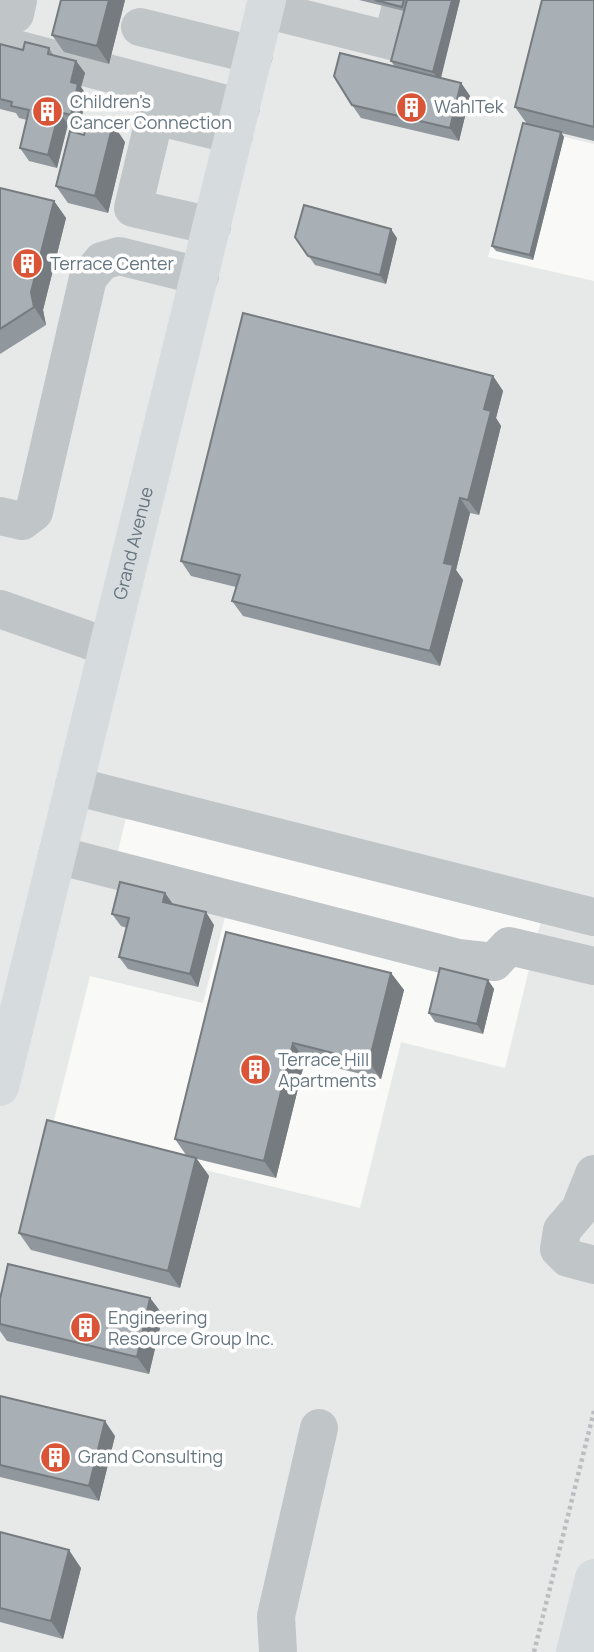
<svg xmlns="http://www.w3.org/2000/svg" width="594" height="1652" font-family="Manrope,sans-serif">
	<rect width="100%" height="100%" fill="#f9f9f7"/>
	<!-- built -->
	<path fill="#e7e8e8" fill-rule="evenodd" d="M0,0H594V144L522,127L488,257L594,281V1652H0ZM130,801L545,904L505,1068L401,1042L360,1208L51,1132L90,976L203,1003L227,909L111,880Z"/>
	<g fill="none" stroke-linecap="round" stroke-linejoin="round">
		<!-- path -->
		<path stroke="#bbbec0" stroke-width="4.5" stroke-dasharray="3.5 3.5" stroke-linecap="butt" d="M534,1652L594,1411"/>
		<!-- minor -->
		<path stroke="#c0c5c8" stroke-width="38" d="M265,9L392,41L400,10
			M15,14L18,0
			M140,27L254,55
			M0,45L241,108
			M212,226L133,208L155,116L234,135
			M0,516L22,521L34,512L88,278L102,261L119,256L200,276
			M0,609L108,647
			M74,786L594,917
			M57,855L458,958L494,962L509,946L594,966
			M594,1174L580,1209L562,1230L559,1249L568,1258L594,1265
			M278,1652L276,1616L319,1428"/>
		<!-- major -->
		<g stroke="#d6dbde" stroke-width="38">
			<path id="s1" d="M0,1087L267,0"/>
			<path d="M575,1652L594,1578"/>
		</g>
	</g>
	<!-- wall -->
	<path fill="#90979d" d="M125,0L109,64L64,52L52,35Z
		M359,0H460L441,78L461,83L470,96L459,141L361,118L352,105L395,67L391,61L404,11Z
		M594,0V141L561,133L564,137L533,260L496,251L492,246L527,124L515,107Z
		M0,44L23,50L49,48L54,56L76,61L85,73L81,87L87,96L79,127L68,124L57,168L29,161L20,148L27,120L19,118L16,113L0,109Z
		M84,135L125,142L108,213L68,203L56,186Z
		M0,188L54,201L66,218L43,310L46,325L0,354Z
		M295,237L397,238L386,284L315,265Z
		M493,376L503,391L496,418L501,426L479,515L470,513L456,570L463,580L440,666L243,616L232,601L236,587L191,576L181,561Z
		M165,893L173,904L214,925L198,987L128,969L119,957L127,928L121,926L112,914Z
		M226,932L391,973L404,990L381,1079L305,1060L276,1178L197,1159L209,1176L180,1288L31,1250L19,1233L186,1155L175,1139Z
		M488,980L494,989L483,1034L435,1022L429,1013Z
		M150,1298L163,1315L149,1374L7,1341L0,1331V1299Z
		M0,1396L115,1436L99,1501L0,1477Z
		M0,1532L81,1568L63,1639L0,1622Z"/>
	<!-- shaded-wall -->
	<path fill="#767b7f" d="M109,0H125L109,64L97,46Z
		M452,0H460L440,81L433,72Z
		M76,61L85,73L81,87L87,96L79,127L71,115V82Z
		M461,83L470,96L459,141L450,128Z
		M59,112L68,124L57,168L48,155Z
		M113,124L125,142L108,213L95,196Z
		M561,132L564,137L533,260L530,255Z
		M54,201L66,218L43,310L46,325L34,307L31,292Z
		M391,229L397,238L386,284L380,275Z
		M493,376L503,391L496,418L501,426L479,515L468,500L484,409Z
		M460,498L470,513L456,570L463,580L440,666L430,651L444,563Z
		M165,893L174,906L163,902Z
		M206,912L214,925L198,987L190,974Z
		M391,973L404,990L381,1079L369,1062Z
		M488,980L494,989L483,1034L477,1024Z
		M293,1043L305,1060L276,1178L264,1161Z
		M196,1158L209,1176L180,1288L168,1271Z
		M150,1298L163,1315L149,1374L137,1357Z
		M105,1421L115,1436L99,1501L89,1486Z
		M69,1550L81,1568L63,1639L51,1621Z"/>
	<!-- building -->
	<path fill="#a8b0b6" stroke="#767b7f" stroke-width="2" d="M61,0H109L97,46L52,35Z
		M375,0H404L402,7Z
		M407,0H452L433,72L391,61Z
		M542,0H594V127L515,107Z
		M25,42L49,48L48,54L76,61L71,82L78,84L71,115L59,112L48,155L20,148L29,110L11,106L12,102L0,99V44L23,50Z
		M340,53L461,83L450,128L352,105L334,76Z
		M89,118L113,124L95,196L56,186L70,131L84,135Z
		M523,123L561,132L530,255L492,246Z
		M0,188L54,201L31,292L34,307L0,329Z
		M304,205L391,229L380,275L308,256L295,237Z
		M243,313L493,376L484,409L491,411L468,500L460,498L444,563L453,565L430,651L232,601L240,575L181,561Z
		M120,882L165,893L163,902L206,912L190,974L119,957L129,918L112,914Z
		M226,932L391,973L369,1062L293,1043L264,1161L175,1139Z
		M440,968L488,980L477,1024L429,1013Z
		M47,1120L196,1158L168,1271L19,1233Z
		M8,1264L150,1298L137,1357L0,1324V1299Z
		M0,1396L105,1421L89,1486L0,1465Z
		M0,1532L69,1550L51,1621L0,1608Z"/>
	<!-- icons -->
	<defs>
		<symbol id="building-disc" viewBox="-11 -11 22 22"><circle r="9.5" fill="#da5537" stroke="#fff"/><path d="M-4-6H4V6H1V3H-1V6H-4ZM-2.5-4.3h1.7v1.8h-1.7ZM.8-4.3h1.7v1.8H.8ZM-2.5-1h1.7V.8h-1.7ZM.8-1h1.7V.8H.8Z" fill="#fff"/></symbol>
	</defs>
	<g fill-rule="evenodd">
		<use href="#building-disc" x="394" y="90" width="35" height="35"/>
		<use href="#building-disc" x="30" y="94" width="35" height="35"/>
		<use href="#building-disc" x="10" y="246" width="35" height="35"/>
		<use href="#building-disc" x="238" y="1052" width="35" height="35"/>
		<use href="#building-disc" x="68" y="1310" width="35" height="35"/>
		<use href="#building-disc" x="38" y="1440" width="35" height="35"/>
	</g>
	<g text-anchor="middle" stroke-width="7" stroke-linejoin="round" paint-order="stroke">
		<!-- poi labels -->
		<g font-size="18" fill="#667680" stroke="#fff" text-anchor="start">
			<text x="70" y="108">Children's<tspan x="70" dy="21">Cancer Connection</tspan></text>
			<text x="434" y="113">WahlTek</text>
			<text x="50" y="270">Terrace Center</text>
			<text x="278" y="1066">Terrace Hill<tspan x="278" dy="21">Apartments</tspan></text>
			<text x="108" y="1324">Engineering<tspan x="108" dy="21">Resource Group Inc.</tspan></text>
			<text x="78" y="1463">Grand Consulting</text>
		</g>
		<!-- street labels -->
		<g font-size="18" fill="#667680" stroke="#fff">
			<text dy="6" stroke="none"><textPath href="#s1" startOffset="560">Grand Avenue</textPath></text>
		</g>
	</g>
</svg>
